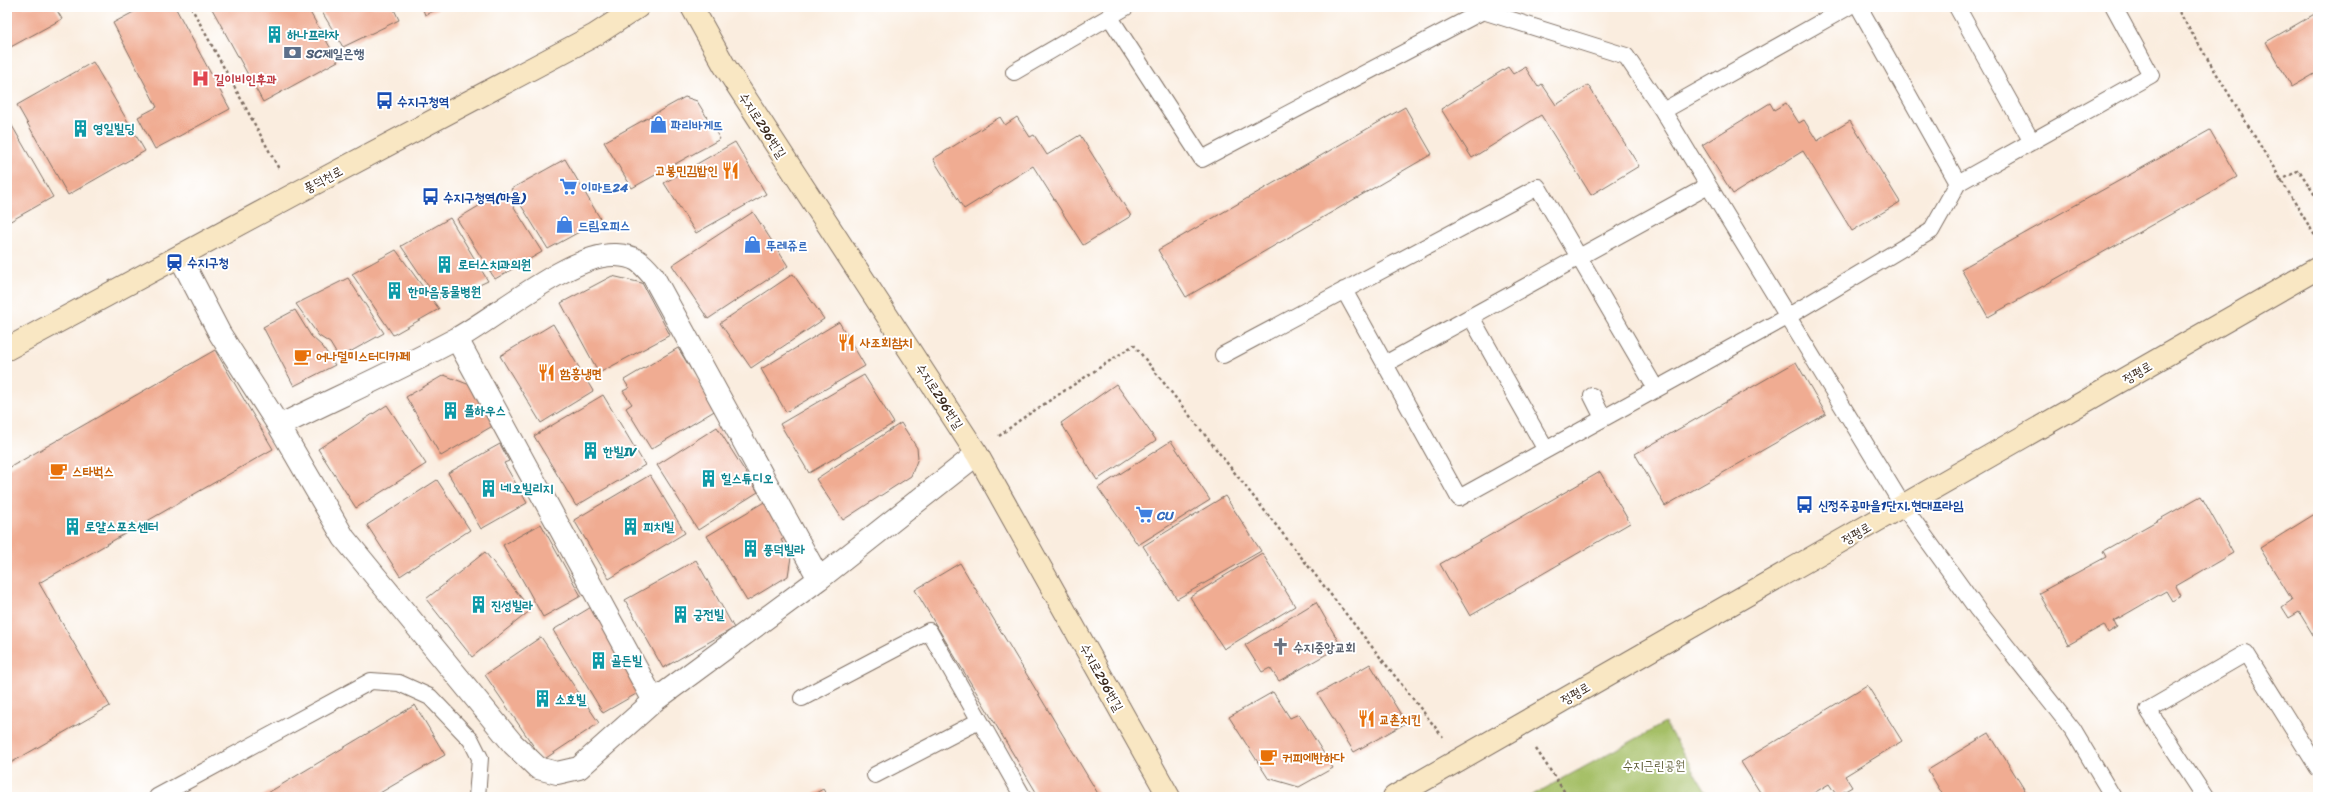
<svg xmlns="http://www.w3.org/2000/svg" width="2325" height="804" font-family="Sriracha,'Poor Story',sans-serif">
	<rect width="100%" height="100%" fill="#fff"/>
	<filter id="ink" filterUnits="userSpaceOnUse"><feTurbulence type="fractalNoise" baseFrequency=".025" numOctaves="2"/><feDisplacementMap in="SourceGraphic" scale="8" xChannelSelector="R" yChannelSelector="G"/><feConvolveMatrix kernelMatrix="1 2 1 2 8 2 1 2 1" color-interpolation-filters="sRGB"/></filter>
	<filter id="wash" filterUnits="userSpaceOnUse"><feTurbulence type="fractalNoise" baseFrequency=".012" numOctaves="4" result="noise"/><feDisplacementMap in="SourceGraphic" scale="16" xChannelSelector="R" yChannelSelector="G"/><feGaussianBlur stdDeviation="0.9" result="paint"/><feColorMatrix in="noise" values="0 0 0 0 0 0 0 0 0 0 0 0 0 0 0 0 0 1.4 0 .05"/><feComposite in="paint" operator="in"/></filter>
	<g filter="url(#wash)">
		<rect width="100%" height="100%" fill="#faeddf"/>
		<!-- green -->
		<path fill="#a5bf66" stroke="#707442" d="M1665,723L1709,797H1529Z"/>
		<g id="blocks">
			<!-- building -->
			<path fill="#f0ac92" d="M7,7H55L62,19L7,49Z
				M143,7H175L230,109L155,149L138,117L157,107L113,23Z
				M211,7H307L338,61L263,102Z
				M319,7H393L399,20L343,47Z
				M422,7H442L425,15Z
				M2318,12V72L2292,87L2266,42Z
				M93,62L145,151L68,195L17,105Z
				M1508,67L1513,74L1525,67L1538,87L1542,84L1556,105L1588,85L1639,166L1591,195L1541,115L1472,158L1441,109Z
				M685,97L697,101L720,139L632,188L604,142Z
				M1770,103L1774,110L1786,103L1799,123L1804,120L1817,141L1850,121L1900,202L1852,231L1803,151L1733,194L1702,145Z
				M1405,107L1432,154L1186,297L1158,250Z
				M7,117L53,197L7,223Z
				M1000,117L1005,125L1017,117L1030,137L1034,135L1047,155L1080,135L1131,216L1083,245L1033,166L964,209L933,159Z
				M2210,130L2237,177L1988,317L1961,269Z
				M735,142L766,194L696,233L664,183Z
				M565,159L601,220L548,249L511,189Z
				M504,191L542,252L495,279L457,219Z
				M753,212L788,266L708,319L672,265Z
				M450,218L488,281L456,296L452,291L437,299L401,246Z
				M396,250L439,309L393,335L352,274Z
				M793,274L824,319L751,368L720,323Z
				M612,276L642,283L670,335L599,373L561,303Z
				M348,278L384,333L339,358L330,343L319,336L296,304Z
				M295,310L311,336L323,347L335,365L294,386L263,327Z
				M839,322L865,366L786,412L761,369Z
				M553,324L593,391L541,423L500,356Z
				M678,348L716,410L651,449L626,408L632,404L623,391L629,388L624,380Z
				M215,350L273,449L39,583L110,706L7,765V469Z
				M1796,362L1826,414L1665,506L1635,454Z
				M444,375L475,387L496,424L441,456L406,397Z
				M864,375L894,423L809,473L780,424Z
				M1116,384L1156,440L1097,480L1061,423Z
				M603,395L645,465L576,506L534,436Z
				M387,405L426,464L356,508L318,449Z
				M901,423L917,448L918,458L911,476L843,520L816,479Z
				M717,427L758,492L698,530L657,465Z
				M1171,441L1210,500L1138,545L1098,488Z
				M500,444L509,461L504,463L527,503L481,529L448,473Z
				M1600,472L1630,523L1470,616L1440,564Z
				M650,475L685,533L609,579L574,520Z
				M437,480L470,530L400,576L367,525Z
				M1225,496L1261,551L1177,599L1143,546Z
				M2201,496L2233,553L2176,586L2181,596L2172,601L2166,591L2114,621L2117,627L2108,633L2104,625L2068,645L2039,593L2106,557L2103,551Z
				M766,501L788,536L781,540L791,557L788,576L747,601L707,536Z
				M2318,512V643L2299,612L2289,618L2282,607L2292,600L2260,548Z
				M541,524L581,596L543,617L503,545Z
				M485,552L531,610L472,657L426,599Z
				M1262,553L1295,606L1224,649L1190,597Z
				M696,560L734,628L663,668L625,600Z
				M960,563L1100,797H1039L915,590Z
				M1316,602L1341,646L1279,681L1270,668L1262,672L1245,645Z
				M593,606L643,690L603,713L553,630Z
				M541,637L599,723L543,760L485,675Z
				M1370,664L1406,723L1354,752L1318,694Z
				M1867,685L1902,741L1845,776L1852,787L1837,796L1829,784L1807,797H1763L1741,762Z
				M1273,692L1290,718L1299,714L1333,768L1299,787L1268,778L1229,717Z
				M415,705L445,755L373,797H261Z
				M1989,733L2029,797H1944L1928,770Z
				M823,789L828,797H809Z"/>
		</g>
	</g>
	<g filter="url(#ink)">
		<use href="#blocks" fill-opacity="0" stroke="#7e6e62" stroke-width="1"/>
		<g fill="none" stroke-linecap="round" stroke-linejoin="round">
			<defs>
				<path id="lane" d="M1481,7L1483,11L1626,56L1663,111L1903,506L1977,609L2073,730L2113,797
					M1859,7L1958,183
					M1957,7L2032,142
					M1109,16L1202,159L1483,11
					M1014,72L1126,7
					M1663,111L1848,7
					M1344,290L1459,498L1787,317L1931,231L1958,183L2151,75L2114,7
					M1471,317L1546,450
					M1223,355L1538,187L1656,389
					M1385,364L1708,186
					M1592,396L1603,418
					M802,698L929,631L1023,797
					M875,775L979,721
					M157,797L371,681L399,683L430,697L471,740L480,758L477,797
					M2205,797L2148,710L2246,653L2318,768"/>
				<path id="street" d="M180,257L220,334L279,426L344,538L513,744L538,768L557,773L579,768L654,701L819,579L977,454
					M457,339L654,701
					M279,426C338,397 398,370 456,339C495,318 573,252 616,255C636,256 641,262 653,276L819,579"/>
				<path id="secondary" d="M692,7L724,65L977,454L1169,797
					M7,349L293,195L595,35L638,7
					M1394,797L2318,268"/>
			</defs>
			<!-- lane casing -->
			<use href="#lane" stroke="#7e6e62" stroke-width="18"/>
			<!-- street casing -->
			<use href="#street" stroke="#7e6e62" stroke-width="24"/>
			<!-- secondary casing -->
			<use href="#secondary" stroke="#7e6e62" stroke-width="24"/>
			<!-- path -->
			<path stroke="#7e6e62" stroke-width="2.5" stroke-dasharray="3 3" stroke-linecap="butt" d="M191,7L279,169
				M2176,7L2317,239
				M2280,181L2299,170L2318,200
				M999,436L1020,420L1134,345L1443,737
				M1536,749L1568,797"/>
			<!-- lane -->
			<use href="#lane" stroke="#fff" stroke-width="16"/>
			<!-- street -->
			<use href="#street" stroke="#fff" stroke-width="22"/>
			<!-- secondary -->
			<use href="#secondary" stroke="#f9e7c3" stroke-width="22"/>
		</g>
	</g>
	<!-- icons -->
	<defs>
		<symbol id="building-bare" viewBox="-9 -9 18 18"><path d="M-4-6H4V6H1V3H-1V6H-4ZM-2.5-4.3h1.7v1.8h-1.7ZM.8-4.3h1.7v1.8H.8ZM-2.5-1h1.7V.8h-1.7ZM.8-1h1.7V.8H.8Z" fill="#0f9aa8" stroke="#fff" stroke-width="2.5" paint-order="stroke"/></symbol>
		<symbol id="bank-bare" viewBox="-9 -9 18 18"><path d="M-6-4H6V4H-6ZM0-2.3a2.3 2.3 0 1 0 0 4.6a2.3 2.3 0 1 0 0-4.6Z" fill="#5c6f8a" stroke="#fff" stroke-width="2.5" paint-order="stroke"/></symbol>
		<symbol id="hospital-bare" viewBox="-9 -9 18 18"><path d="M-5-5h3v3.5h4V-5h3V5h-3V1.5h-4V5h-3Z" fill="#e0444e" stroke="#fff" stroke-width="2.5" paint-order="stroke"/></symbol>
		<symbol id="bus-bare" viewBox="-9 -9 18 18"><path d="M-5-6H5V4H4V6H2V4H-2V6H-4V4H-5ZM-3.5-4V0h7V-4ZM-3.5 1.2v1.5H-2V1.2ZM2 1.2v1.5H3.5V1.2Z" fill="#1a4fb4" stroke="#fff" stroke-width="2.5" paint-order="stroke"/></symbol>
		<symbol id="shop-bare" viewBox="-9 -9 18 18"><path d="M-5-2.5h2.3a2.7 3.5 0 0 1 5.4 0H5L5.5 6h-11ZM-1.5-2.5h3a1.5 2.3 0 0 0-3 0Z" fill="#3f7fe0" stroke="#fff" stroke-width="2.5" paint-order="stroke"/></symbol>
		<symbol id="restaurant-bare" viewBox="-9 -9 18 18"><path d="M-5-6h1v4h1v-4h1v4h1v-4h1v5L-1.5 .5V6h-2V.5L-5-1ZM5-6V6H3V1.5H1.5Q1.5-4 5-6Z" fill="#e8710a" stroke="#fff" stroke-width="2.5" paint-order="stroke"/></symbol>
		<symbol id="supermarket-bare" viewBox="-9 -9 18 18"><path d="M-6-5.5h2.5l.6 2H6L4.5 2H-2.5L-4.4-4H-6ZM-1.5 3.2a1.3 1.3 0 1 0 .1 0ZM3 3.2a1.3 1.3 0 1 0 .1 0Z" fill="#3f7fe0" stroke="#fff" stroke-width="2.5" paint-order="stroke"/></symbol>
		<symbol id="station-bare" viewBox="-9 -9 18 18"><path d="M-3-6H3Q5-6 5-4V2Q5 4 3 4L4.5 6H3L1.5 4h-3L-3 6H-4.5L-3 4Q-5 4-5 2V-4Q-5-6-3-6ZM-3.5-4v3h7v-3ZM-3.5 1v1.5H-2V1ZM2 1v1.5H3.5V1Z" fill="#1a4fb4" stroke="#fff" stroke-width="2.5" paint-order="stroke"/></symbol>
		<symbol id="cafe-bare" viewBox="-9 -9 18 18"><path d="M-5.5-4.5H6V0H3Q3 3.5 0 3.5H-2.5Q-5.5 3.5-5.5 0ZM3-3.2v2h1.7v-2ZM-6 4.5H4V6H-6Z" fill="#e8710a" stroke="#fff" stroke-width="2.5" paint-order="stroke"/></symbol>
		<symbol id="church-bare" viewBox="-9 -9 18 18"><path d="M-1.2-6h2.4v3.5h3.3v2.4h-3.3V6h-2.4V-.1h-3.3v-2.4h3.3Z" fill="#6b7280" stroke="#fff" stroke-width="2.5" paint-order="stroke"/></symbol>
	</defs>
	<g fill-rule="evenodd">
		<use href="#building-bare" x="262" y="22" width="25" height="25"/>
		<use href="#bank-bare" x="280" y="40" width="25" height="25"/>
		<use href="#hospital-bare" x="188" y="66" width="25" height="25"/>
		<use href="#bus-bare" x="372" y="88" width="25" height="25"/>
		<use href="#shop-bare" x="646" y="112" width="25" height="25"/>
		<use href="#building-bare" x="68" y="116" width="25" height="25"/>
		<use href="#restaurant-bare" x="718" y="158" width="25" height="25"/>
		<use href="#supermarket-bare" x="556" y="174" width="25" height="25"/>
		<use href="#bus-bare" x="418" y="184" width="25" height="25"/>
		<use href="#shop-bare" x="552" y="212" width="25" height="25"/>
		<use href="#shop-bare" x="740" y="232" width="25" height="25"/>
		<use href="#station-bare" x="162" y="250" width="25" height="25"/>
		<use href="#building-bare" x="432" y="252" width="25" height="25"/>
		<use href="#building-bare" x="382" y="278" width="25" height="25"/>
		<use href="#restaurant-bare" x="834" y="330" width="25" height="25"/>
		<use href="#cafe-bare" x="290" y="344" width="25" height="25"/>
		<use href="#restaurant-bare" x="534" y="360" width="25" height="25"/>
		<use href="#building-bare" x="438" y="398" width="25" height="25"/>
		<use href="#building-bare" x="578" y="438" width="25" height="25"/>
		<use href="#cafe-bare" x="46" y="458" width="25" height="25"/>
		<use href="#building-bare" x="696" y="466" width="25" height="25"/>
		<use href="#building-bare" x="476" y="476" width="25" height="25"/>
		<use href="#bus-bare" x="1792" y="492" width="25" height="25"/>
		<use href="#supermarket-bare" x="1132" y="502" width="25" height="25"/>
		<use href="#building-bare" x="60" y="514" width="25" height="25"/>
		<use href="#building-bare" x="618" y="514" width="25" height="25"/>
		<use href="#building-bare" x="738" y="536" width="25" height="25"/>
		<use href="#building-bare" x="466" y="592" width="25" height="25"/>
		<use href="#building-bare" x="668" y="602" width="25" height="25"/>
		<use href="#church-bare" x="1268" y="634" width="25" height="25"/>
		<use href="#building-bare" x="586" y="648" width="25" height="25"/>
		<use href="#building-bare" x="530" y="686" width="25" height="25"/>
		<use href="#restaurant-bare" x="1354" y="706" width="25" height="25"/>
		<use href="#cafe-bare" x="1256" y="744" width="25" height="25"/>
	</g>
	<g text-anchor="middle" stroke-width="4" stroke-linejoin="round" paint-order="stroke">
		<!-- culture labels -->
		<g font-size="13" font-weight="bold" fill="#0d838f" stroke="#fff" text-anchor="start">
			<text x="287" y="39">하나프라자</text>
			<text x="93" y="133">영일빌딩</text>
			<text x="458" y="269">로터스치과의원</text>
			<text x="408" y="296">한마음동물병원</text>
			<text x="464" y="415">풀하우스</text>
			<text x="603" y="456">한빌IV</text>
			<text x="721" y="483">힐스튜디오</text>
			<text x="501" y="493">네오빌리지</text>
			<text x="85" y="531">로얄스포츠센터</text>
			<text x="643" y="531">피치빌</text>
			<text x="763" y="554">풍덕빌라</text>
			<text x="491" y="610">진성빌라</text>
			<text x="693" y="619">궁전빌</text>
			<text x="611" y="665">골든빌</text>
			<text x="555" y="704">소호빌</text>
		</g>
		<!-- service labels -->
		<g font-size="13" font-weight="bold" fill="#4e5e75" stroke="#fff" text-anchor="start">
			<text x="306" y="58">SC제일은행</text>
		</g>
		<!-- health labels -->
		<g font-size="13" font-weight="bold" fill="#be3a42" stroke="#fff" text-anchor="start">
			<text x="214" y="84">길이비인후과</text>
		</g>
		<!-- transit labels -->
		<g font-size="13" font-weight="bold" fill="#164399" stroke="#fff" text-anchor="start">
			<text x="397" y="106">수지구청역</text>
			<text x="443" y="202">수지구청역(마을)</text>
			<text x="187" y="267">수지구청</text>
			<text x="1818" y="510">신정주공마을1단지.현대프라임</text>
		</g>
		<!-- shop labels -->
		<g font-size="13" font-weight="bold" fill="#366cbe" stroke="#fff" text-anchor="start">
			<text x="671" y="130">파리바게뜨</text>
			<text x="581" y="192">이마트24</text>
			<text x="578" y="230">드림오피스</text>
			<text x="766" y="250">뚜레쥬르</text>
			<text x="1157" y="520">CU</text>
		</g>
		<!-- street labels -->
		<g font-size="13" fill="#3b2a1e" stroke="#fff">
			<text transform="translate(763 125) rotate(57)" y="5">수지로296번길</text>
			<text transform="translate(323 179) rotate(-28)" y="5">풍덕천로</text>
			<text transform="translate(2137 372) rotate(-30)" y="5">정평로</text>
			<text transform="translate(940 396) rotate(57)" y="5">수지로296번길</text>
			<text transform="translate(1856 533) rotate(-30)" y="5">정평로</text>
			<text transform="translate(1102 677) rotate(61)" y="5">수지로296번길</text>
			<text transform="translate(1575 693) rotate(-30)" y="5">정평로</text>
		</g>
		<!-- food labels -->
		<g font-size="13" font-weight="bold" fill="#c56008" stroke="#fff" text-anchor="start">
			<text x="718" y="175" text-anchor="end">고봉민김밥인</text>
			<text x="860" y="347">사조회참치</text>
			<text x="316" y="361">어나덜미스터디카페</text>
			<text x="560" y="378">함흥냉면</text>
			<text x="72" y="476">스타벅스</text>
			<text x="1379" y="724">교촌치킨</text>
			<text x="1282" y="762">커피에반하다</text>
		</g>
		<!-- worship labels -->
		<g font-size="13" font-weight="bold" fill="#5b616d" stroke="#fff" text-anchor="start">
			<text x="1293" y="652">수지중앙교회</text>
		</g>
		<!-- park labels -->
		<g font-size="13" fill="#605e37" stroke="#fff">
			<text x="1654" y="770">수지근린공원</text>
		</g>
	</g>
	<!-- margin -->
	<rect width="2325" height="804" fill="none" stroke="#fff" stroke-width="24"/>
</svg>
